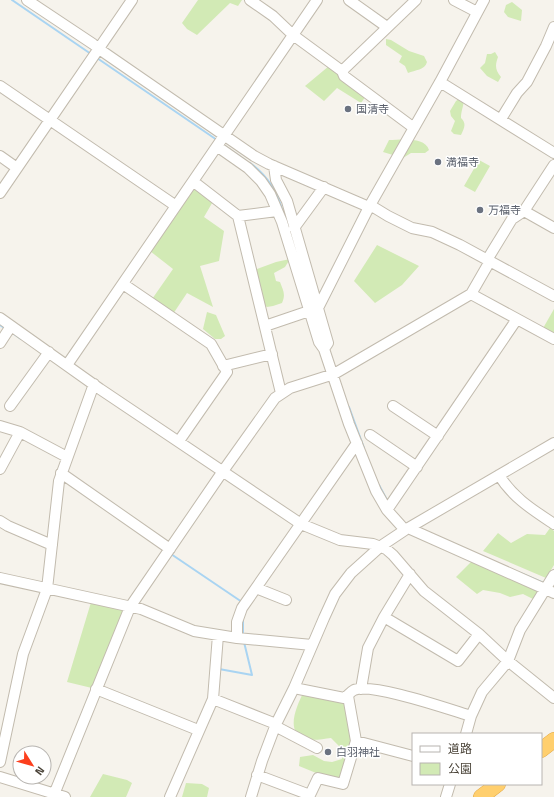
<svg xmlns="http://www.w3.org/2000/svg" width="554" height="797" font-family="'Titillium Web','Noto Sans JP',sans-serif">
	<rect width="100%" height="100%" fill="#f6f3ec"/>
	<!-- green -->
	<path fill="#d2eab5" d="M198,0H242L238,6L230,3L197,35L187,29L182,23Z
		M512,2L522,10L521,21L508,17L504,12L506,5Z
		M386,39L391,40L409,51L424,56L427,62C425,70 415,70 408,73L405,66L399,62L402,56L386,45Z
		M495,52L498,57C495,65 495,70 501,77L498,82L487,76L480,68L485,63L487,54H491Z
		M329,66L368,93L361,103L337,88L324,101L305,86Z
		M463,96C465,105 461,109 461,118C467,124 464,128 461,135L454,134L451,131L455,121L451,116L450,111L456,101Z
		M389,140C400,140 425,136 429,150L425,153H411L403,158L383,152Z
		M479,160L490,166L475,192L464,186Z
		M196,183L215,198L204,217L224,231L219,261L200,266L213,307L187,293L171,317L150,302L173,269L150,251Z
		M377,245L419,266L402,285L375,303L354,281Z
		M290,259L285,267L274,273L276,281L280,282C283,290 286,294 282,303L273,306L267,307L263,304L253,276L257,269L276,262Z
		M554,309V336L542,330Z
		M207,312L216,315L225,336L221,339H215L203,329Z
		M550,528L554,531V565L546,578L483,551L498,533L511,543L527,534L545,535Z
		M472,561L543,588L535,600L523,594L510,597L500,593L483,590L477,594L456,577Z
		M92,599L130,607L96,689L67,682Z
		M303,693L349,699L358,756L338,782L299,766L300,757L313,755L324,761L332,762L342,759L340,747L331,738C323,739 313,741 306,739C284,733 297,706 303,693Z
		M103,774L127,780L132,783L126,797H90Z
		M186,783L202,784L209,788L207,797H182Z"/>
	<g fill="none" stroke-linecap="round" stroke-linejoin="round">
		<!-- stream -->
		<path stroke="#a9d4f2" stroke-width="2" d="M12,0L91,54
			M97,58L217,140
			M222,144L245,160
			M250,163C267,175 278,193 283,213
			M0,325L6,329
			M11,332L21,339
			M349,407L364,448
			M379,485L388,502
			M171,554L242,602
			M518,572L546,584
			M243,620V635
			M219,669L252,675L244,642"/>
		<defs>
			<path id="minor" d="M27,0L93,44L99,49L254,156L269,164L369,207
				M250,0L273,16L293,35L342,71L416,0
				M349,0L387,27
				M454,0L477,12
				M342,71L344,76L414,128
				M440,82L554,153
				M0,86L176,206
				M501,119L517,93L527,82L546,46L554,27
				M218,147L248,168L261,181L270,194L282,222L319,342L324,349
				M0,156L17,168
				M274,166L276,180L287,201L328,343L324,349L349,424L376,491L387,510L405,530
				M194,182L238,216L281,393
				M0,193L132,0
				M370,205L388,216L412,228L432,232L460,245L554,296
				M524,211L554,165
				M238,216L277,211
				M294,228L324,187
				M487,260L512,219L524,211L554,228
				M123,284L211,344L227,372L179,441
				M471,294L554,339
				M0,318L100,389L301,524L340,540L373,544L386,549L393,555L424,591L479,634L508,661L554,698
				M265,326L318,308L369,207L440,82L484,0
				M0,343L11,326
				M67,365L317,0
				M223,366L272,354
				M10,406L49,352
				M393,406L438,436
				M0,426L20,432L67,457
				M370,435L417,467
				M0,469L20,432
				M61,473L170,549
				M499,475C512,497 533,510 554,524
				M387,510L517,319
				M0,521L8,526L52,545
				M408,528L554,593
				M0,578L141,609L194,631L237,638L312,645
				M256,588L286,600
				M384,617L458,661L479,634
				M237,638V622L242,608L357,443
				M294,688L344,698C348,696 350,692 354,690C371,682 451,710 471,716
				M96,689L198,730
				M361,689L368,648L384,617L410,574
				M213,699L276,724
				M275,726L317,748
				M466,734L471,716L482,692L508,661L520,630L554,575
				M356,741L413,756
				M0,762L23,654L47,589L59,481L94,384
				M257,775L310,795
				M0,777L65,797
				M53,797L130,607L223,471L275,398L290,388L334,374L471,294L490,261
				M170,797L213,699L218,635
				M251,797L262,761L276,724L294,688L324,618L335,594L351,573L381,546L405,530L554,443
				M309,797L318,778L343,784L356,741L348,696
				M446,797L450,784"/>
			<path id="highway" d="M541,750L554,740
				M481,797L498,784"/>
		</defs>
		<!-- minor casing -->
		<use href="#minor" stroke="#c2bbae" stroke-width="12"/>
		<!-- highway casing -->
		<use href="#highway" stroke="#e0a43c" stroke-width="16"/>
		<!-- minor -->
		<use href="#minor" stroke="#fff" stroke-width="10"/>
		<!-- highway -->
		<use href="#highway" stroke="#ffcf6e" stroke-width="15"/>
	</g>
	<!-- markers -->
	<g fill="#6b7280" stroke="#fff" stroke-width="1.5">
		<circle cx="348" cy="109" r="4"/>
		<circle cx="438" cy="162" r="4"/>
		<circle cx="480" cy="210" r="4"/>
		<circle cx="328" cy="752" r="4"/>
	</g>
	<g text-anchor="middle" stroke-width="3" stroke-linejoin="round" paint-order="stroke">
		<!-- worship labels -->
		<g font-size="11" fill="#5b616d" stroke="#fff" text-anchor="start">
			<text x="356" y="113">国清寺</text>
			<text x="446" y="166">満福寺</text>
			<text x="488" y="214">万福寺</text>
			<text x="336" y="756">白羽神社</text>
		</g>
	</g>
	<!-- legend -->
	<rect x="412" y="733" width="130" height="52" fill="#ffffff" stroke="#b7b4b0"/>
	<rect x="420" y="746" width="20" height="6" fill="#ffffff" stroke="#b7b4b0"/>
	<text x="448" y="753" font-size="12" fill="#4b4439">道路</text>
	<rect x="420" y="763" width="20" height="12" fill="#d2eab5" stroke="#b7b4b0"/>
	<text x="448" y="773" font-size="12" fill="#4b4439">公園</text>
	<!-- north arrow -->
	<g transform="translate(32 765) rotate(127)"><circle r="19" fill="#ffffff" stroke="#b7b4b0"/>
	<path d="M0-3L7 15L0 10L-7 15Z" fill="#fc3f1d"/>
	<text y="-6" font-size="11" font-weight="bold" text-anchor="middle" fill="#4b4439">N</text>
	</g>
</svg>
